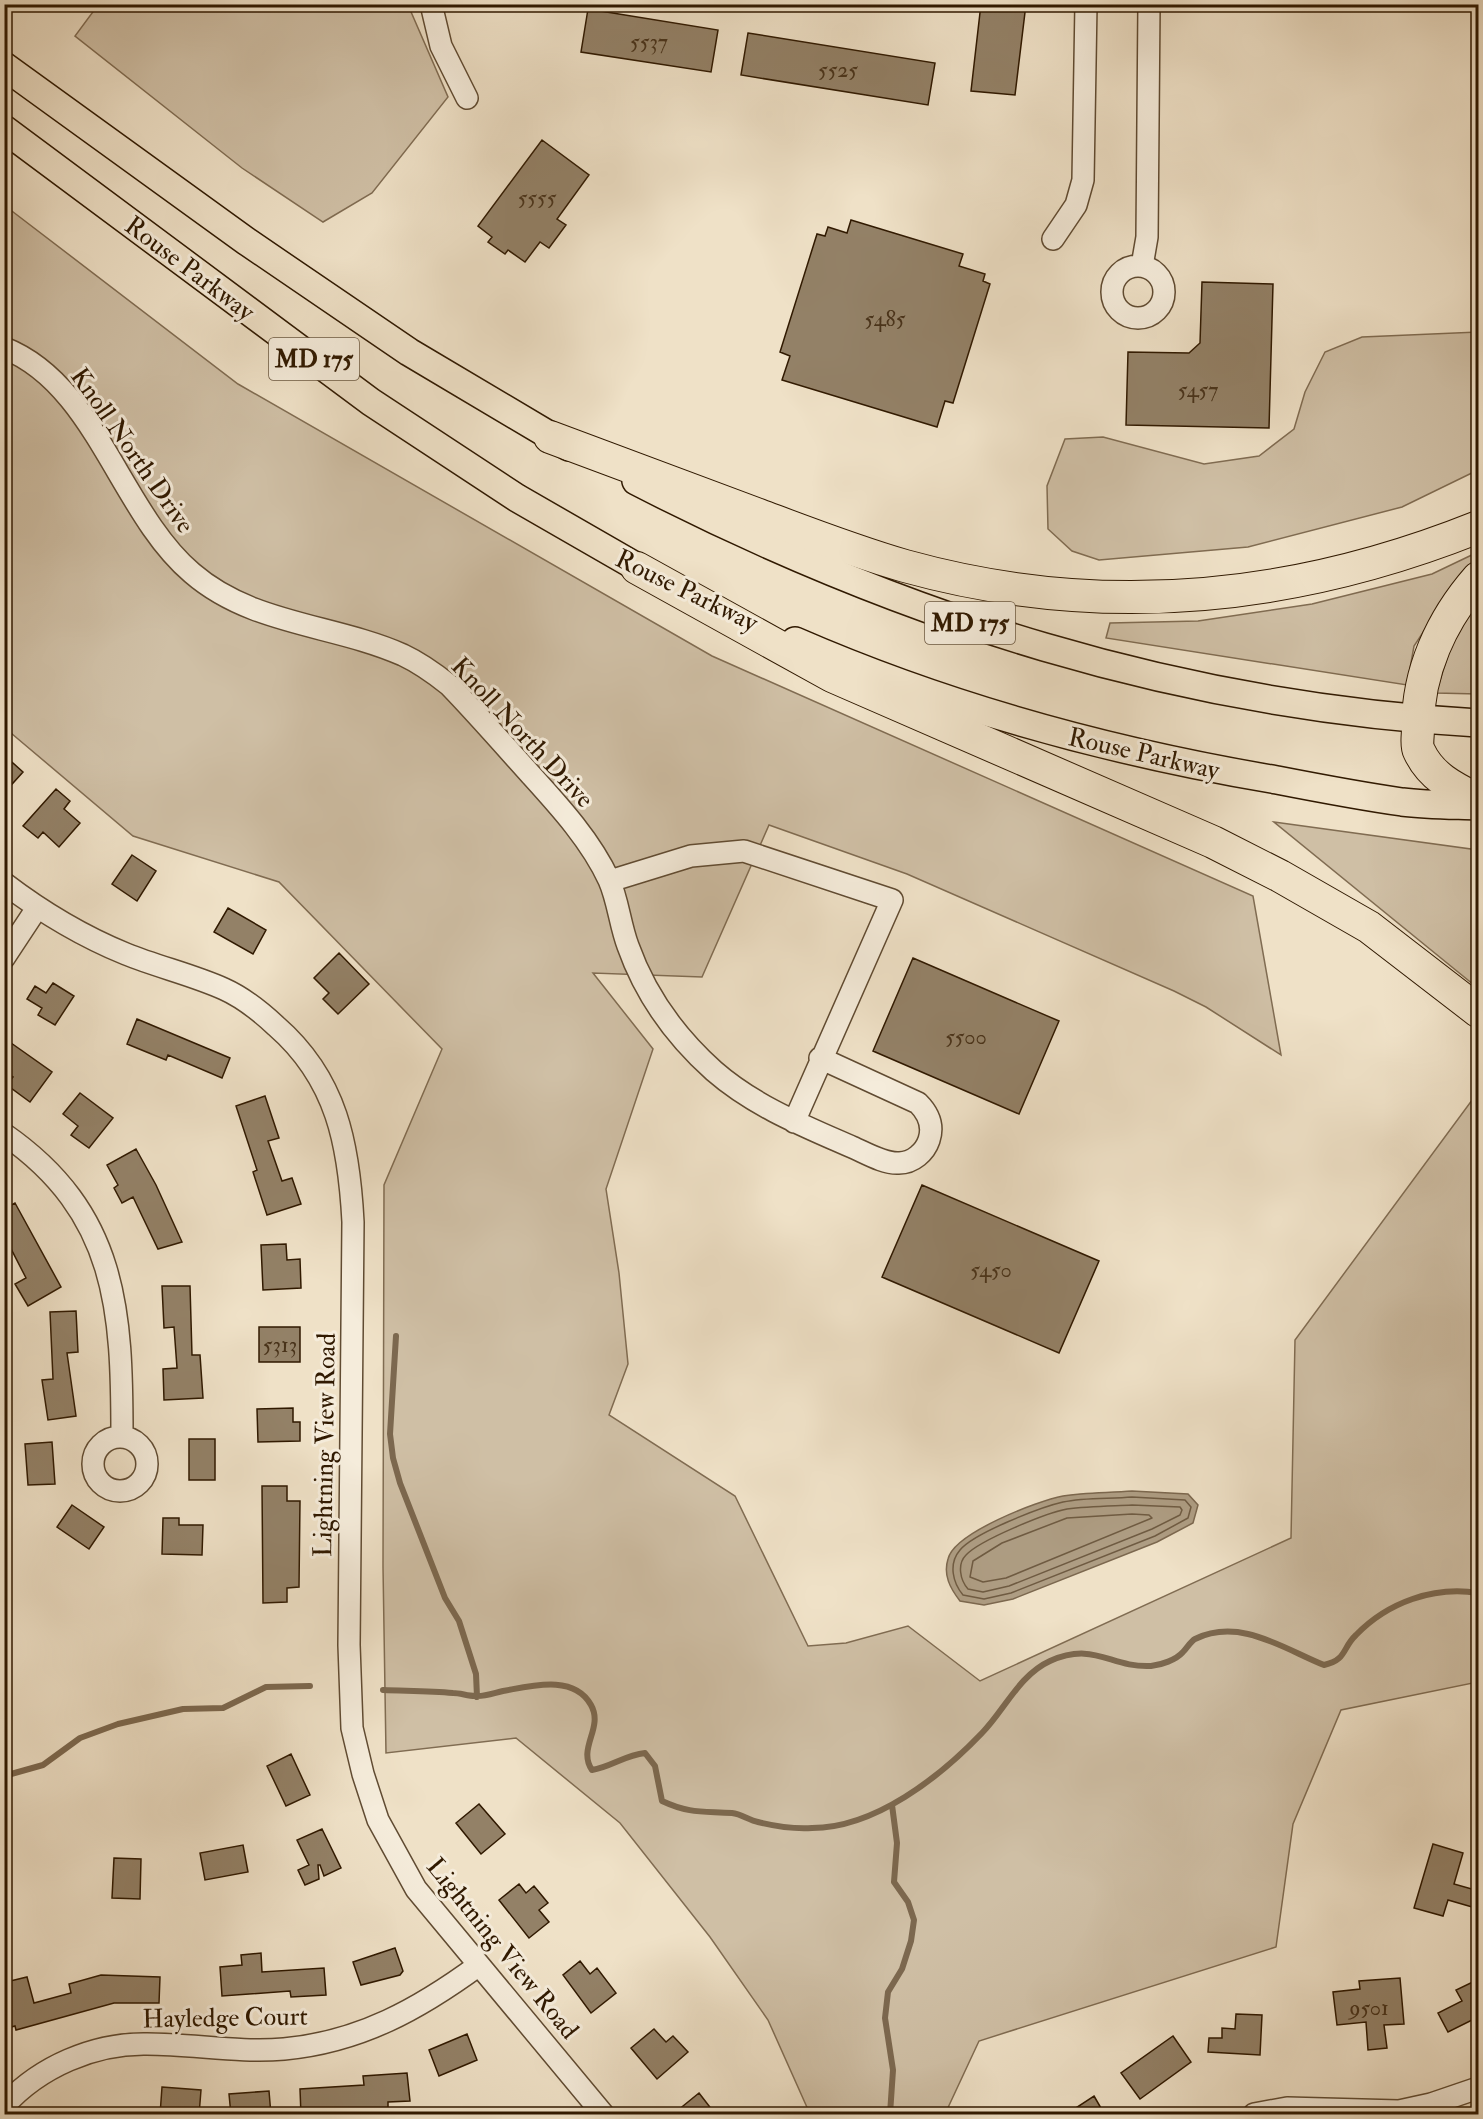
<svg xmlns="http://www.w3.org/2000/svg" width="1483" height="2119" font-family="'IM FELL Double Pica',serif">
	<rect width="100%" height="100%" fill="#efe1c7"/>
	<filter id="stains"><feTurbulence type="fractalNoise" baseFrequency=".00333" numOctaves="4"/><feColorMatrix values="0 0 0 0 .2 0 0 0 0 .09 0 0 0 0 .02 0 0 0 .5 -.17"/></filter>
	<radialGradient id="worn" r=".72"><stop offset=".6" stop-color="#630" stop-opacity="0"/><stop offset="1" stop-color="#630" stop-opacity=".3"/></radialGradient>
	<!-- green -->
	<path fill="#cfbfa5" stroke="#806c52" stroke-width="1.5" d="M98,5H408L448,97L372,193L323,222L242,168L75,36Z
		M4,205L238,384L712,656L1253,896L1281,1055L1206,1007L1174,991L907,874L769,825L702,977L593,973L653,1049L606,1189L619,1273L628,1364L609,1415L735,1496L808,1646L846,1643L908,1626L980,1681L1291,1538L1295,1340L1478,1092V1682L1341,1710L1293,1824L1276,1947L979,2041L945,2114H810L768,2020L710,1937L620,1823L516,1738L386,1753L383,1567L384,1185L442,1049L279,882L133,836L5,728Z
		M1478,332V470L1402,507L1248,547L1099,560L1072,551L1048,529L1047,486L1065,439L1103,437L1204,464L1259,456L1294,429L1305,392L1325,352L1362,337Z
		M1478,552V560L1443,602L1414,646L1407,685L1106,638L1110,623L1198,621L1312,604L1432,574Z
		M1478,596V694L1436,693L1455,633Z
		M1274,822L1478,850V989L1474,985Z"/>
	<!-- water -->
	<path fill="#ae9d83" stroke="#7c684f" stroke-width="1.5" d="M1132,1491L1188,1494L1198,1505L1193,1523L1157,1542L1013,1599L984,1605L960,1601C950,1588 943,1575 948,1559C954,1533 1037,1501 1063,1496C1085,1492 1109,1493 1132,1491Z"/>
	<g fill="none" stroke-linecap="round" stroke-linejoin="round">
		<!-- shore -->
		<path stroke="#6f5b42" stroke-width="1.5" d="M1132,1497L1185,1500L1191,1507L1188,1518L1155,1536L1011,1593L984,1599L963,1595C953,1583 948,1564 960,1550C974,1533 1041,1507 1063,1502C1085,1497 1110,1499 1132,1497Z
			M1132,1505L1180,1507L1182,1510L1180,1515L1152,1529L1009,1586L983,1592L968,1589C960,1580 957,1564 966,1555C980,1540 1046,1513 1067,1509C1088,1506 1111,1506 1132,1505Z
			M1132,1514L1149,1515L1152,1518L1006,1578L983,1582L970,1577L973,1561L1002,1543L1067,1518Z"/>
		<!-- stream -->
		<path stroke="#7c684f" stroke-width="6" d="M396,1336L390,1434L393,1458L400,1483L445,1598L459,1621L476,1674L477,1697
			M383,1690C407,1691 430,1691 453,1693C460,1693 468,1696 475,1696C484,1697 494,1693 503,1691C531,1686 574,1674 591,1705C604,1728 577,1748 592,1770C611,1767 625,1755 645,1753L655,1766L662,1801C690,1814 703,1811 732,1813C741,1814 749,1820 758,1822C774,1826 795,1829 812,1828C875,1828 940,1777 982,1733C1004,1711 1019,1675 1050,1661C1095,1641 1110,1668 1151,1666C1161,1665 1176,1660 1183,1652C1187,1648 1191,1641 1195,1639C1240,1617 1284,1649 1324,1665C1347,1660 1342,1648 1356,1635C1388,1602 1434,1586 1478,1593
			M4,1776L43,1765L80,1738L118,1724L183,1709L223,1708L266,1687L310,1686
			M890,2114L893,2070L885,2018L888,1992L902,1969L911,1941L914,1920L908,1902L894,1882L897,1843L892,1805"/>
	</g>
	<!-- building -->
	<path fill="#938167" stroke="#301900" stroke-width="1.5" d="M981,4H1026L1015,95L971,91Z
		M588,9L718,30L711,72L581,52Z
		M748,33L935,63L928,105L741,75Z
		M542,140L589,175L557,219L566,225L549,248L540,242L525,262L508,250L505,254L488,242L492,237L478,226Z
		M851,220L963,254L959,266L985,274L983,281L990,284L953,403L945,401L937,427L782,380L790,356L780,352L817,234L825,236L828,227L847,233Z
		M1202,282L1273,284L1269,428L1126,425L1128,352L1189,353L1200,343Z
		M4,755L23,772L4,793Z
		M56,789L70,801L64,809L80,823L59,847L43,832L38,838L23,826Z
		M132,855L156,871L137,901L112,884Z
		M228,908L266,930L253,954L214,932Z
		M339,953L369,984L338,1014L323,999L329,993L314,978Z
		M913,958L1059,1021L1019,1114L873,1051Z
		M53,983L74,996L55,1025L38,1015L42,1008L27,999L35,986L46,993Z
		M137,1019L230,1058L222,1078L168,1055L166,1060L127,1044Z
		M4,1038L52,1072L30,1102L7,1085L13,1077L4,1071Z
		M80,1093L113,1118L89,1148L71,1135L78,1126L63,1114Z
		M265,1096L279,1138L268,1141L282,1181L292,1178L301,1204L267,1215L253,1172L257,1170L236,1106Z
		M136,1149L156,1185L182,1242L158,1249L133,1197L122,1203L114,1188L118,1185L107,1165Z
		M922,1185L1099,1261L1059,1353L882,1277Z
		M15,1203L61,1287L28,1306L15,1284L26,1278L4,1235V1209Z
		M286,1244L287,1260L300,1259L301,1288L263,1290L261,1245Z
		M162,1286H190L192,1355H200L203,1398L164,1400L163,1369L177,1368L174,1327L164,1328Z
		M76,1311L78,1352L67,1353L76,1416L48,1420L42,1380L53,1379L50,1312Z
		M259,1327H300V1362H259Z
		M293,1408V1422H300V1441L258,1442L257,1409Z
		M189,1439H215V1480H189Z
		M52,1442L55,1484L28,1485L25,1444Z
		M262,1486H287V1501H300L299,1587L287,1588V1602L263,1603Z
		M72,1505L104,1527L89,1549L57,1527Z
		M163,1518H179V1525H203L202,1555L162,1554Z
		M291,1754L310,1795L286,1806L267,1766Z
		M479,1804L505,1834L481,1854L456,1823Z
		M322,1829L341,1868L324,1876L320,1865H318L319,1879L305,1885L298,1870L309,1865L297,1840Z
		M1433,1844L1463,1853L1454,1884L1479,1891V1909L1448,1900L1443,1916L1414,1908Z
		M243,1845L248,1872L205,1880L200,1853Z
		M114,1858L141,1859L140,1899L112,1898Z
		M519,1884L526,1893L534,1886L548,1903L539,1910L549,1922L529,1938L499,1900Z
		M395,1948L403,1971L400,1975L361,1985L353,1962Z
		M261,1953L262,1972L324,1968L326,1995L291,1997L290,1991L222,1996L220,1967L242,1965L241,1955Z
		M580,1961L590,1974L597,1968L616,1993L591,2013L563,1975Z
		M101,1975L160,1977L159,2003H114L16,2030L15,2026L4,2029V2001L11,2000L6,1982L27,1977L34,2003L71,1993L69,1984Z
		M1400,1978L1404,2024L1384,2025L1387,2048L1368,2050L1366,2022L1337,2025L1333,1992L1360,1989L1359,1981Z
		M1479,1979V2033L1472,2020L1448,2032L1438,2013L1462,2001L1456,1990Z
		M1236,2014L1262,2015L1260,2055L1208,2052L1209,2038H1222V2028L1235,2029Z
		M654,2029L666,2042L673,2036L688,2052L657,2079L631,2048Z
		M467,2034L477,2060L439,2076L429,2050Z
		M1173,2036L1191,2062L1140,2099L1121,2073Z
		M407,2073L410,2101L388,2102V2115H366V2112L301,2115L300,2089L364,2085L363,2076Z
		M162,2087L201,2090L199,2115H160Z
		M269,2091L271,2115H231L229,2094Z
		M699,2093L716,2115H672Z
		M1094,2096L1105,2115H1065Z"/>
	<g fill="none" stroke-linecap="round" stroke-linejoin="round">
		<defs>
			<path id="minor" d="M431,4L441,46L467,98
				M1053,239L1076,205L1083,180L1086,4
				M1142,266L1147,237L1149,4
				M1112 292a26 26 0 1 1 52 0a26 26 0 1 1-52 0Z
				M4,348C96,384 120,512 192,573C252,625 333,624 403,655C420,663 434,673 449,685C477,714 504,745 531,775C560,807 591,841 609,880C618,900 620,925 628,946C645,994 676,1037 714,1071C754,1106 804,1126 852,1147C866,1153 884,1164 899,1163C913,1163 925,1152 929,1140C934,1125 928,1113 918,1103L820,1058
				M610,881L691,856L744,851L892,900L794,1122
				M4,883C42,912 82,936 126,954C158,967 193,975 224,989C244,998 260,1011 276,1026C337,1079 349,1145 353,1222L349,1645L352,1728L363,1774L378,1820L416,1889L603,2114
				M4,958L37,908
				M4,1134C118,1213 122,1311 122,1437
				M93 1464a27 27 0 1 1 54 0a27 27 0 1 1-54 0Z
				M4,2106C39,2067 94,2043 147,2044C193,2044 239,2053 284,2049C360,2042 419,2009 479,1965
				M1254,2114L1287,2108L1399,2111L1431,2104L1478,2088"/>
			<path id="major" d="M4,66L246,241L409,352L569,447
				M4,129L371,402L517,498L656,578
				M636,481C902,618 1178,706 1478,723
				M795,641C949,708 1111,752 1277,780C1318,788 1360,796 1402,802C1427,805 1453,805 1478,806"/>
			<path id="highway" d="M550,437C620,463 690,489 759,515C807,533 856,552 905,566C1100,620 1293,601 1478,527
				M637,568L832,676L1213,842L1280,876L1369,927L1478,1011
				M1478,578C1442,619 1417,672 1418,729C1418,736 1416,745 1419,751C1431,777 1454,788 1478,800"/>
		</defs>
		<!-- minor casing -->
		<use href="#minor" stroke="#604b32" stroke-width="24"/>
		<!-- major casing -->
		<use href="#major" stroke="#301900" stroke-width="30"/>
		<!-- highway casing -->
		<use href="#highway" stroke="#301900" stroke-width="34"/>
		<!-- minor -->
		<use href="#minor" stroke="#f5ecdb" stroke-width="21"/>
		<!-- major -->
		<use href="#major" stroke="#efe1c7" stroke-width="27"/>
		<!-- highway -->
		<use href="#highway" stroke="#efe1c7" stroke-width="32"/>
	</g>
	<g text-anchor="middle" stroke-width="6" stroke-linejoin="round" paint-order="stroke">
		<!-- number labels -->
		<g font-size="22" fill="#49331a">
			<text x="649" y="49">5537</text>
			<text x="838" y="77">5525</text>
			<text x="537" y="205">5555</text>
			<text x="885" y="326">5485</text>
			<text x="1198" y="397">5457</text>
			<text x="966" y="1044">5500</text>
			<text x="991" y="1277">5450</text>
			<text x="280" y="1352">5313</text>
			<text x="1369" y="2015">9501</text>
		</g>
		<!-- shield labels -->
		<g fill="#f5ecdb" stroke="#6b5842" stroke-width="1.5">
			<rect x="269" y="338" width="90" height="42" rx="4.5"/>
			<rect x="925" y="602" width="90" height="42" rx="4.5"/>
		</g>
		<g font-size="24" font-weight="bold" fill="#301900">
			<text x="314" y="367">MD 175</text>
			<text x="970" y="631">MD 175</text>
		</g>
		<!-- street labels -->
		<g font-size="26" fill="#301900" stroke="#f5ecdb">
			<text transform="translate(190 268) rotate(37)" y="9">Rouse Parkway</text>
			<text transform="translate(133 450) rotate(55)" y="9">Knoll North Drive</text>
			<text transform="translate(687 590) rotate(26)" y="9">Rouse Parkway</text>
			<text transform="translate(523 732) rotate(47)" y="9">Knoll North Drive</text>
			<text transform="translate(1144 753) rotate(13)" y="9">Rouse Parkway</text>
			<text transform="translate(324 1445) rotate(-89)" y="9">Lightning View Road</text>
			<text transform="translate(503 1948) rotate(51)" y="9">Lightning View Road</text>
			<text transform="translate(225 2017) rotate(-1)" y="9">Hayledge Court</text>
		</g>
	</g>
	<!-- margin -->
	<rect width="1483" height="2119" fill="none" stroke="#efe1c7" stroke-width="24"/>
	<rect x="6" y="6" width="1471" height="2107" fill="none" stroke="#301900" stroke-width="3"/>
	<rect x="12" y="12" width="1459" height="2095" fill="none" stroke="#301900" stroke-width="1.5"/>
	<rect width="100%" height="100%" filter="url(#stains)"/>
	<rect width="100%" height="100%" fill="url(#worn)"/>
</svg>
